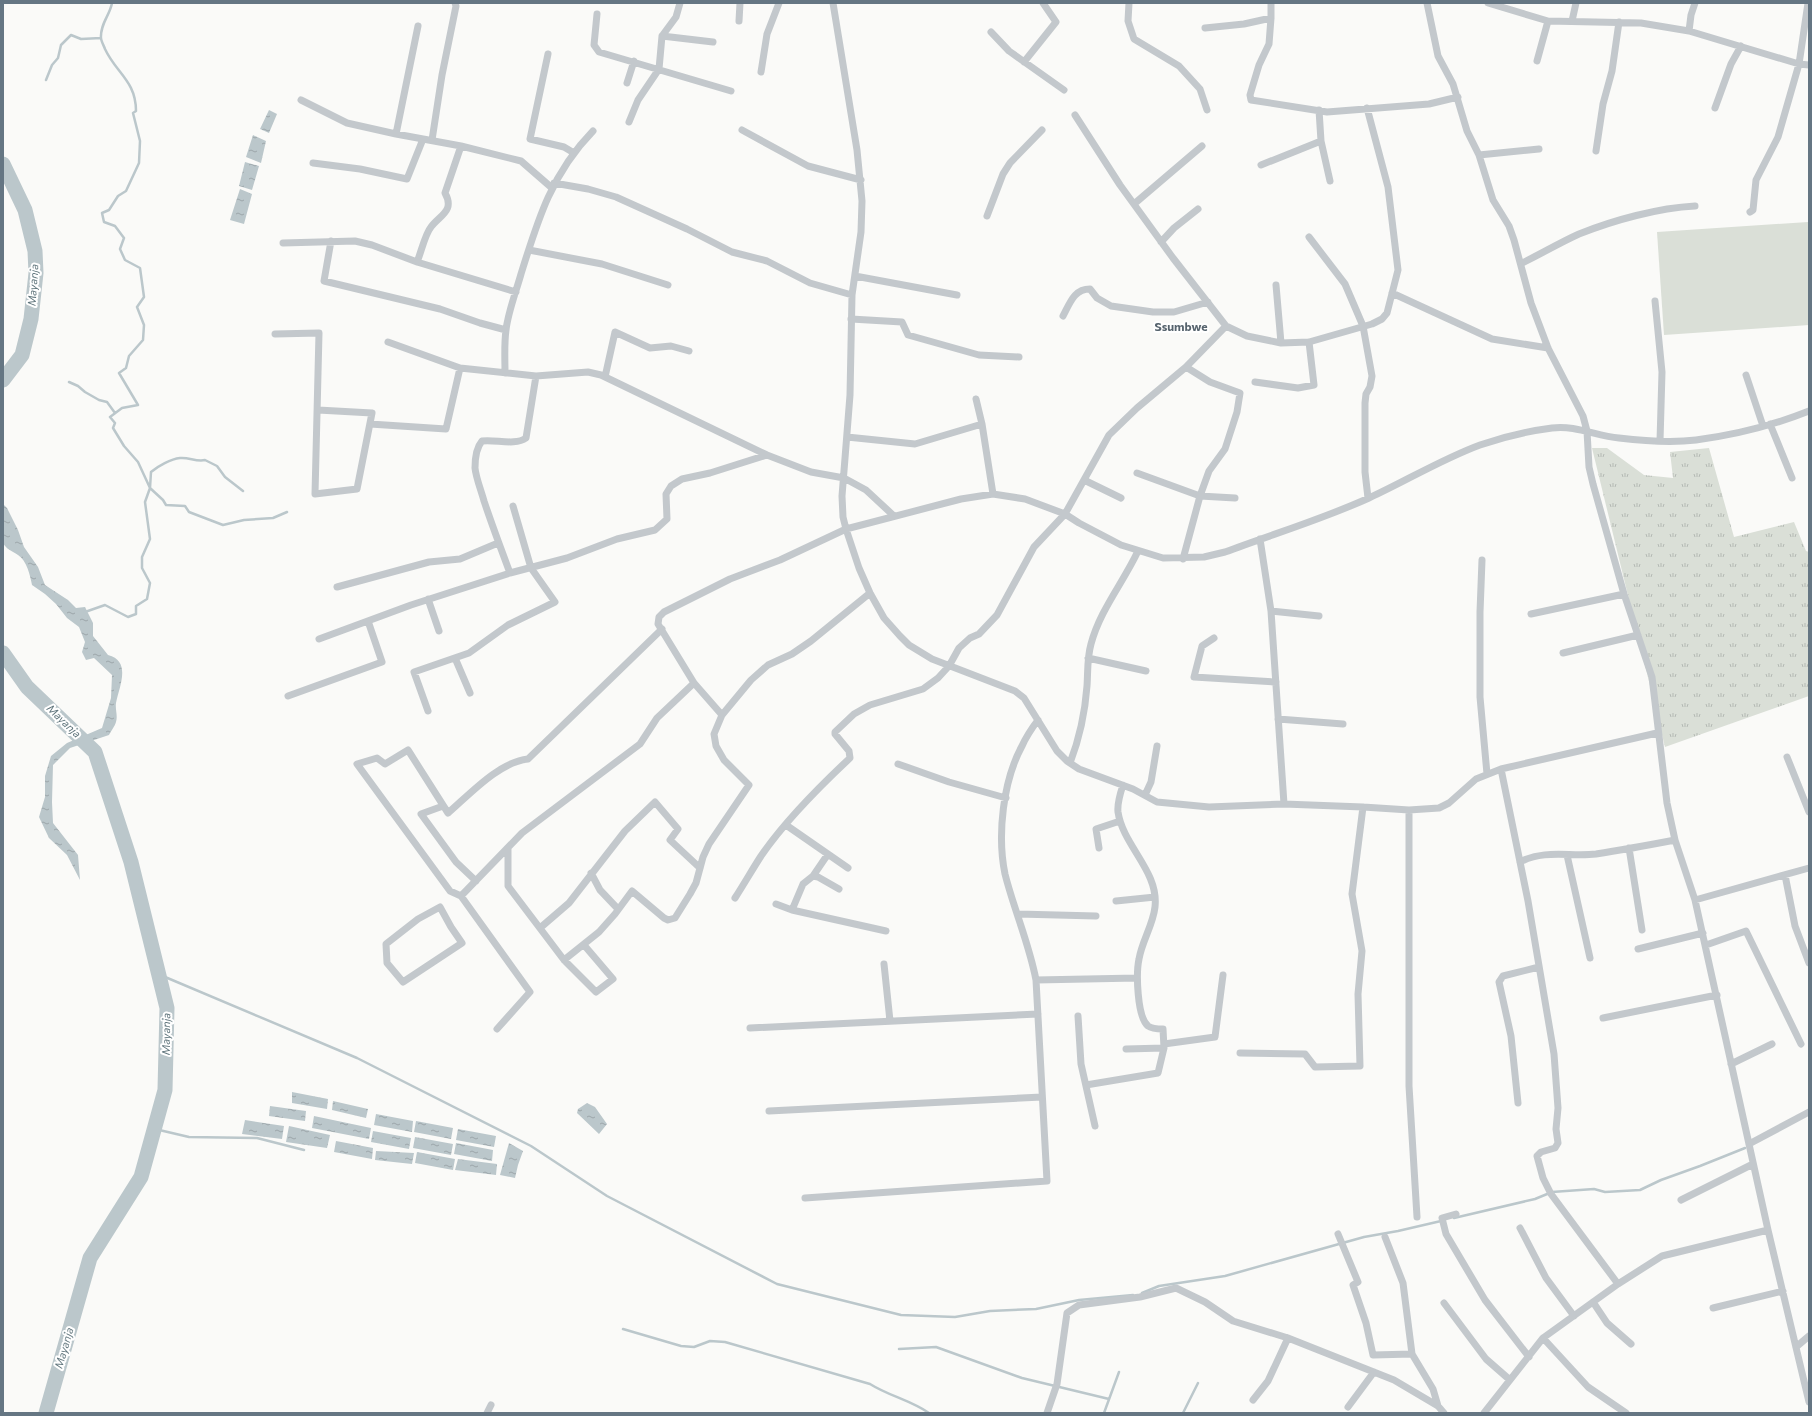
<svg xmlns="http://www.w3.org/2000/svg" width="1812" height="1416" font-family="Commissioner,sans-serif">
	<defs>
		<pattern id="grass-tufts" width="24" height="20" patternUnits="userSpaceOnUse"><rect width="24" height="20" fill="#dadfd7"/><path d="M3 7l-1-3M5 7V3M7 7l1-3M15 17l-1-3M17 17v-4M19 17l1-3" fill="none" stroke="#b4b9b4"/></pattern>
		<pattern id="water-ripples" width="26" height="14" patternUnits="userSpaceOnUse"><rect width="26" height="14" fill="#bbc7cb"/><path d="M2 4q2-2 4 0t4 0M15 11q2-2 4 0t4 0" fill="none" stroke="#9ca6aa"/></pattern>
	</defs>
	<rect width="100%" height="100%" fill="#fafaf8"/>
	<!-- grass -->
	<path fill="url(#grass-tufts)" d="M1592,448H1607L1644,475L1673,478L1670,452L1709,448L1734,537L1794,522L1806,551L1809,552V696L1665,747Z"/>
	<!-- green -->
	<path fill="#dadfd7" d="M1808,222L1809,325L1664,335L1657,232Z"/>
	<!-- water -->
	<path fill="url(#water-ripples)" d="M269,110L277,114L269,133L260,129Z
		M253,135L266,141L261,163L246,157Z
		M245,162L259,166L252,190L239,186Z
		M240,189L252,194L244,224L230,220Z
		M3,504L7,508L18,530L24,547L38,567L45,585L68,600L76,608L85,607L93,623V636L108,655C132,661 119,687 116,703C115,709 118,716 116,722C115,726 111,731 109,735L70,748L53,765L52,802L53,823L78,855L80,880L67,855L49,838L39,817L45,797V776L51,756L67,743L102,728L111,698L112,675L94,658L86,660L82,652L85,642L79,627L67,618L56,604L45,594L32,585C30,575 27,561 18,555C12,551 6,549 3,543Z
		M292,1092L328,1099L327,1109L292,1103Z
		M333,1101L368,1109L366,1118L332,1110Z
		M587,1103L595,1107L607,1124L599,1134L577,1113L578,1109Z
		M270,1106L306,1111L305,1121L269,1116Z
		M376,1114L413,1121L412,1132L374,1125Z
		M314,1116L371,1128L369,1139L312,1128Z
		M245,1120L284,1126L282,1139L242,1134Z
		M416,1121L453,1128L451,1139L414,1132Z
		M289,1126L330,1135L327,1148L286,1142Z
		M458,1129L496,1136L494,1147L456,1140Z
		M373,1131L411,1138L409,1149L371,1142Z
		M415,1137L453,1144L451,1155L413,1148Z
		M336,1141L373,1148L372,1159L334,1152Z
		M456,1143L493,1150L492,1161L454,1154Z
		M509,1143L523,1151L518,1165L515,1178L500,1175Z
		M376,1151L414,1153L412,1164L375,1160Z
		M417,1152L455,1159L453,1170L415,1163Z
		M458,1159L497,1164L496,1175L455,1170Z"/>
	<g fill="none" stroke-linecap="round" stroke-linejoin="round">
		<!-- stream -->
		<path stroke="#bbc7cb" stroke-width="2.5" d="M46,80L52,65L58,58L61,45L71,35L81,39L101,38
			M69,382L78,386L85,392L99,400L107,402L115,413
			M243,491L225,477L217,466L205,460C196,462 189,457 180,458C171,459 158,466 151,472L150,488L163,500L166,505L185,506L189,512L223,525L244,520L273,518L287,512
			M85,612L105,605L128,617L136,614V606L147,599L150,583L142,568V557L150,539L145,502L150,488L138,462L124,446L113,428L115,423L110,417L122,408L138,405L119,373L126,368L129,356L143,340L144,325L137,307L144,297L140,268L125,260L120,249L124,238L115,226L104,222L102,213L109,210L118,196L126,191L139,163L140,141L133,113L136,111C136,81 116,73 105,49C104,46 101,41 101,38C100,24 110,15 112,3
			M158,974L357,1058L531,1146L607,1196L777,1284L901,1315L955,1317L990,1311L1036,1309L1079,1300L1133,1295
			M155,1129L189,1137L257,1138L304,1150
			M1454,1218L1535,1199L1552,1192L1594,1189L1605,1192L1640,1190L1661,1180L1700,1166L1745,1148
			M1142,1293L1159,1286L1225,1276L1364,1237L1398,1231L1441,1221
			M623,1329L681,1346L694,1347L710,1341L725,1342L870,1384C889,1396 910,1400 929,1413
			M899,1349L936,1347L1022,1378L1109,1399
			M1104,1413L1119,1372
			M1183,1413L1198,1383"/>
		<!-- river -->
		<path stroke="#bbc7cb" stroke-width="15" d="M3,164L25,210L35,251L36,273L31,319L22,355L3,380
			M3,653L27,687L95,752L131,862L167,1008L165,1090L141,1177L90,1258L46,1413"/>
		<!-- minor -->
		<path stroke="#c3c8cc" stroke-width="7" d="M833,3L857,150L862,201L861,232L852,295L850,395L842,496L843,517L846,529L859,568L870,593L884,618L900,636L909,645L932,659L1015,691L1024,698L1057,751L1067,761L1079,769L1133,789L1157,802L1209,807L1284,804L1363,807L1409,810L1439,808L1449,803L1476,779L1501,769L1657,733
			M1129,3L1128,21L1134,39L1179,66L1200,89L1207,110
			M1271,3V18L1269,44L1259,65L1250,95L1251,100L1327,112L1429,104L1458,97
			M1427,3L1438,56L1453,84L1467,131L1479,155L1493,200L1509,226L1514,240L1531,303L1548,348L1583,416L1587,431L1589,467L1593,484L1624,594L1652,677L1667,803L1675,840L1695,900L1768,1230L1809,1402
			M1488,3L1548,21L1641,23L1689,31L1799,64L1809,65
			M597,14L594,45L599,52L731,91
			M739,21L740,3
			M1572,21L1576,3
			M1205,28L1244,24L1271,18
			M1689,31L1691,15L1695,3
			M991,32L1009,51L1064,90
			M662,36L713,42
			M548,54L530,139L564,147L574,153
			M1537,61L1548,21
			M1024,62L1056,22L1043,3
			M761,72L767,34L779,3
			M627,83L634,61
			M301,100L347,123L396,134L461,146L521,161L552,188
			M1715,108L1731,64L1741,46
			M1319,110L1321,141L1330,181
			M1075,115L1120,185L1173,258L1226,326L1247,336L1281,343L1309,342L1372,324L1382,319L1387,313L1398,270L1388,187L1367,108
			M629,122L638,100L659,69L662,36L676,17L680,3
			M742,130L808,166L861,180
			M396,134L418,26
			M432,140L442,75L456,6L455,3
			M1596,151L1603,104L1612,71L1619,22
			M1479,155L1539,149
			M313,163L360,169L407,179L423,139
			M1261,165L1321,141
			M554,183L588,189L616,197L687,229L732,252L767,261L810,283L852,295
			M1134,204L1202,146
			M1750,212L1753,210L1756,180L1778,137L1799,64L1808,3
			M987,216L1003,174L1010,163L1042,130
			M1309,237L1345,284L1363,326L1372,376L1370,387L1366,394L1365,403V472L1368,498
			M331,241L324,281L440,309L480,323L506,330
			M1161,242L1174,228L1198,209
			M283,243L355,241L372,245L417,262L516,292
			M529,250L602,264L668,285
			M417,262C421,253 425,234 431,227C440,215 455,211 445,193L461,146
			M1522,263C1541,254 1559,243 1579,234C1614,220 1658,208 1695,206
			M855,276L957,295
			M1276,285L1281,343
			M1392,293L1492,339L1548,348
			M1655,301L1662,372L1660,441
			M1063,316C1070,303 1074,289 1090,289L1097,298L1111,306L1153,312H1174L1208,302
			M851,319L902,322L908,335L979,355L1019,357
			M275,334L319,333L315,494L357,489L372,413L318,410
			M388,342L460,368L536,376L588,372L601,375L767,455L811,472L844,478L866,490L894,516
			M505,373C505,359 504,344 506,330C508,312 516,292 521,274C538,219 552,173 593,131
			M1746,375L1763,426
			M605,377L615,332L650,348L671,346L689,351
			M1255,382L1298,388L1314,385L1309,342
			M976,399L982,424L993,494
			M370,424L446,429L460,368
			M1770,424L1792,478
			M847,437L915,444L982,424
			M1137,473L1200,496L1235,498
			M1084,480L1121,498
			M1260,539L1271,611L1284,804
			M1183,559L1200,496L1209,471L1225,449L1237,412L1240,393L1210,382L1186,367
			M1482,560L1480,612V697L1487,774
			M510,573C501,549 492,525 484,501C481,490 476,478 475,468C475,459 476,448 482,441C495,439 515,446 526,438L536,376
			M337,587L429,562L460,559L498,543
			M428,599L439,631
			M1271,611L1319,616
			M1531,614L1624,594
			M1214,638L1202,646L1194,677L1276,682
			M319,639L411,605L510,573L567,558L617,539L655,530L667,519L666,494L671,486L682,479L710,473L767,455
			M1563,653L1638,635
			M455,658L470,693
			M1088,658L1146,671
			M288,696L382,662L368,621
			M428,711L414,672L469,653L508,625L555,602L531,568L513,506
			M722,715L694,683L658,624L659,617L664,612L730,579L780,560L846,529L961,499L993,494L1025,499L1065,514L1079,523L1121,545L1163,558L1204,557L1225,552C1273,534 1323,519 1369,498C1406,481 1442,459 1480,445C1503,437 1529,431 1552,428C1576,425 1596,436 1619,438C1644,441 1671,443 1696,440C1734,435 1774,425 1809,411
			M1278,719L1343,724
			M1038,720C1032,728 1026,737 1022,746C1003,781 997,835 1005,874C1014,910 1029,943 1036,980L1137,978
			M1787,757L1809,812
			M1070,763C1080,737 1085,713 1087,686C1088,671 1087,658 1091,644C1100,610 1123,583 1138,551
			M898,764L949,782L1006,798
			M1501,769L1528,901L1554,1054L1558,1108L1556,1129L1558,1143L1555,1148L1541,1152L1537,1156L1543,1178L1551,1194L1618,1284
			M1145,795L1151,782L1157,746
			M443,806L421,814L456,862L476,881
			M1409,810V1086L1417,1217
			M786,825L848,868
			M508,848V886L564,960L596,992L613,979L584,945
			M1099,848L1096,829L1120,821
			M1629,848L1642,930
			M1567,855L1590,958
			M1520,862C1545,849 1570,857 1596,854C1622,850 1649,845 1675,840
			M591,873L600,890L618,909
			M1785,875L1795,926L1809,963
			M813,876L828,854
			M461,896L522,833L640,744L657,718L694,683
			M735,898C744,884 752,870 761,856C785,821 819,787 850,758L849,751L835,734V732L854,714L870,705L923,689L938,678L949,666L959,648L970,638L979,634L997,615L1034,547L1065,514L1109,435L1137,408L1186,367L1226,326
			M1695,900L1809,868
			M1116,901L1155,897
			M776,904L792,910L886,931
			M440,907L451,927L462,943L403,982L387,963L386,944L418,919Z
			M792,910L803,884L813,876L818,877L839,889
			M1018,914L1096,916
			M540,928L569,903L625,831L655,802L678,829L670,840L700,868
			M1706,945L1746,931L1801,1044
			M1638,949L1703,933
			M564,960L599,932L615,914L632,891L664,918L668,920L675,918L690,894L696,883L703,857L709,844L749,785L724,760L716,746L714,734L722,715L751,680L768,665L792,654L811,641L870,593
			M884,964L890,1021
			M1078,1016L1081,1064L1095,1126
			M1603,1018L1717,995
			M750,1028L1038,1014
			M497,1029L530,992L461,896L450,891L357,764L377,758L385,764L408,750L448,813C470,794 499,762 528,759L662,629
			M1164,1044L1215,1037L1223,975
			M1126,1049L1164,1048
			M1240,1053L1305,1054L1315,1067L1360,1066L1358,994L1362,951L1352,894L1363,807
			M1731,1064L1772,1044
			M1086,1085L1158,1073L1164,1048L1163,1029C1158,1029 1152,1029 1148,1026C1137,1017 1136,973 1139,959C1142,941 1153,925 1155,907C1159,871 1123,846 1118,812C1117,803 1120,794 1123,785
			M1518,1103L1511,1036L1499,982L1503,976L1539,967
			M769,1111L1042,1097
			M1749,1144L1809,1112
			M805,1198L1047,1181L1036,980
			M1681,1200L1753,1164
			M1456,1214L1442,1218L1446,1234L1485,1300L1529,1357
			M1520,1228L1546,1278L1574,1316
			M1338,1234L1358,1282L1353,1285L1366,1323L1373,1355L1412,1354
			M1385,1237L1403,1283L1412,1354L1433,1389L1438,1406
			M1593,1302L1607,1323L1631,1344
			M1444,1303L1486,1359L1510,1380
			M1713,1308L1783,1291
			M1543,1338L1588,1387L1626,1413
			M1796,1347L1809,1336
			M1253,1400L1268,1381L1288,1338
			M1348,1407L1374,1372
			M487,1413L491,1405
			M1047,1413L1057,1384L1067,1313L1079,1305L1140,1297L1176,1288L1205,1302L1233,1321L1288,1338L1394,1380L1438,1406L1444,1413
			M1484,1413L1543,1338L1618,1284L1662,1256L1768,1230"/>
	</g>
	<g text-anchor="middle" stroke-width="4" stroke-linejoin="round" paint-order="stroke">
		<!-- water labels -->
		<g font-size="11" font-style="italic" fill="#60757c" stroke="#fff">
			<text transform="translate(33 285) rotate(-86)" y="4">Mayanja</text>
			<text transform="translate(64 721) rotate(44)" y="4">Mayanja</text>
			<text transform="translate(166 1034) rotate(-89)" y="4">Mayanja</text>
			<text transform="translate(64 1348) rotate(-74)" y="4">Mayanja</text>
		</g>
		<!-- quarter labels -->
		<g font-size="12" font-weight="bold" fill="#57646e" stroke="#fff">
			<text x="1181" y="331">Ssumbwe</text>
		</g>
	</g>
	<!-- border -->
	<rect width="1812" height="1416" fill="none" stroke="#657683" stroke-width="8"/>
</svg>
